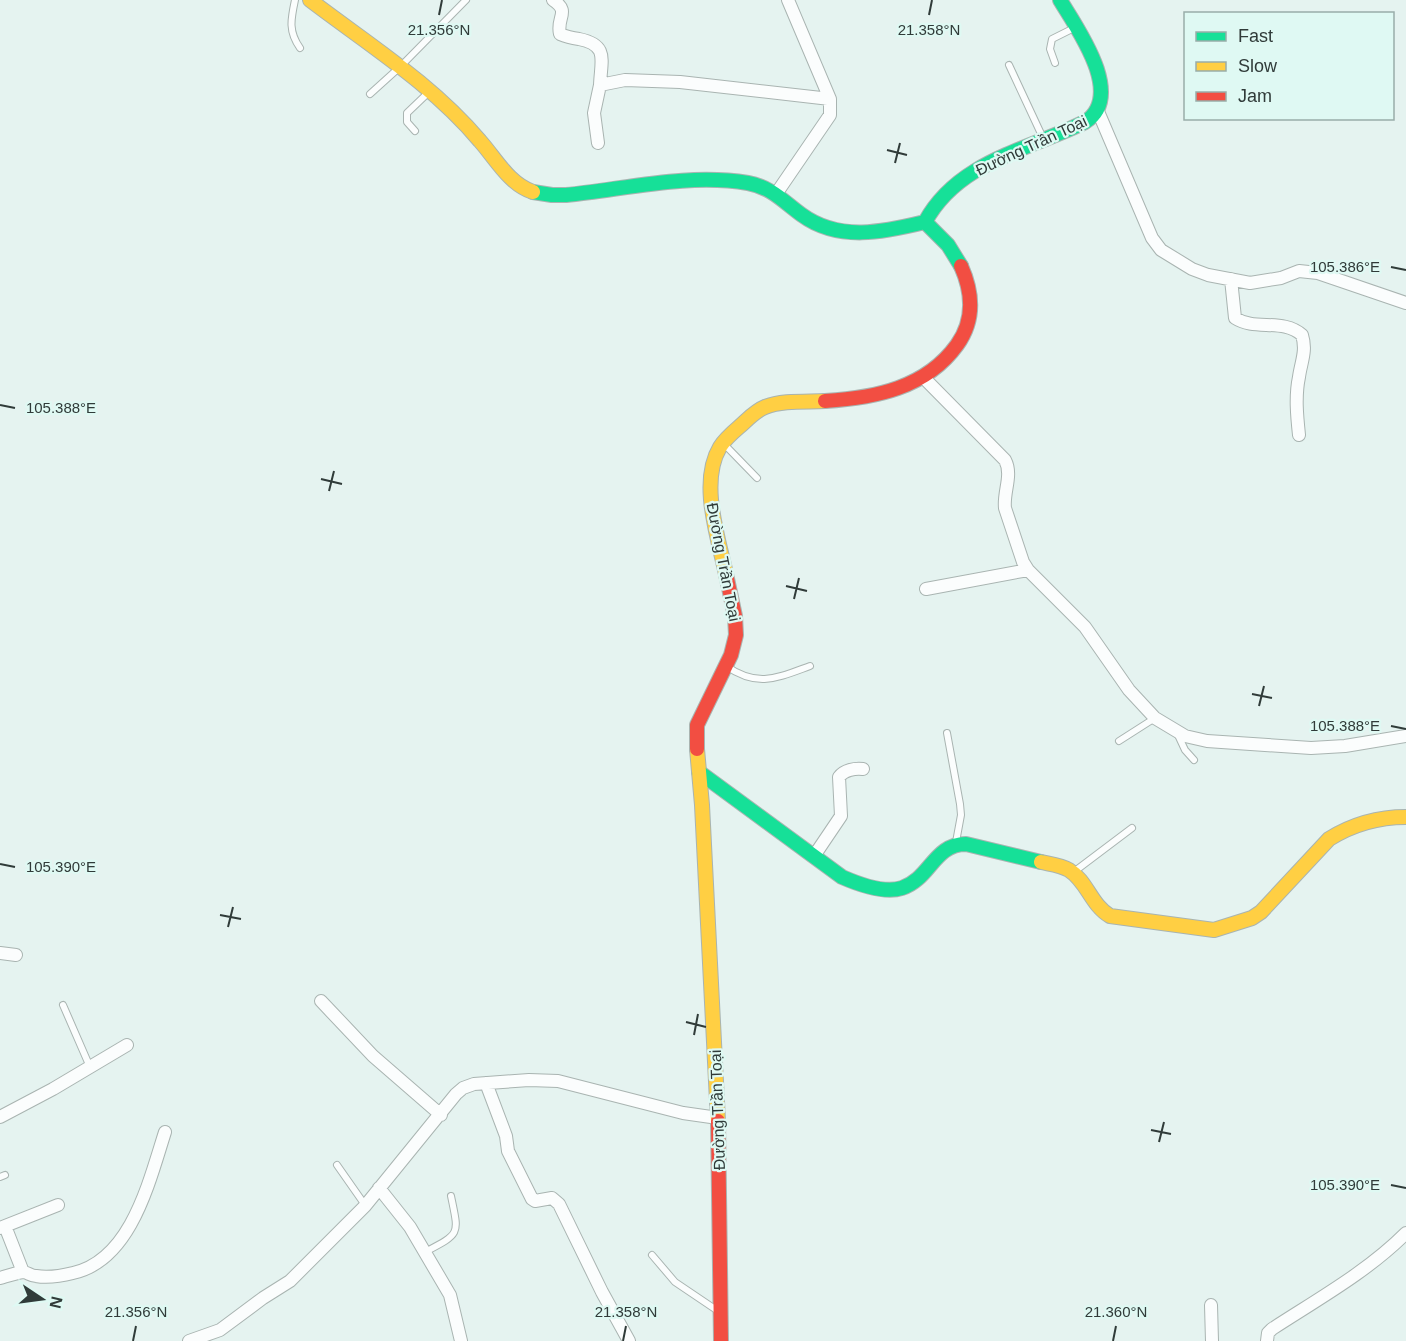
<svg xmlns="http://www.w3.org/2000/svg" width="1406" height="1341" font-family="Helvetica,sans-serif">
	<rect width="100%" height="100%" fill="#e5f3f0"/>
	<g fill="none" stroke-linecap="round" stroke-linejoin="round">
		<defs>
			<path id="lane" d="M295,0C291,19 288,31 300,48
				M1055,63L1050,49L1052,39L1076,27
				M1009,65L1043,138
				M370,94L401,66L466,0
				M415,131L407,122V113L430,91
				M723,443L757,478
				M726,666C758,688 777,678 810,666
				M947,733L960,804L961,815L956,842
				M1178,735L1185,750L1194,760
				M1119,741L1155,718
				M1075,871L1132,828
				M63,1005L90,1067
				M337,1165L365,1205
				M0,1177L5,1175
				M425,1252C461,1233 459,1235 451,1196
				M652,1255L675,1282L718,1311"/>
			<path id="street" d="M553,0C571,12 556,17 560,34C567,37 572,38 579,39C609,45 601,60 600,85L625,80L680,82L830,99
				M1097,109L1152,238L1161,250L1192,269L1208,275L1250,283L1281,278L1299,271L1318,273L1406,303
				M598,143L594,113L600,85
				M776,194L830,115V99L788,0
				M1231,279L1235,318C1255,331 1283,318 1302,335C1307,351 1301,362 1299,377C1295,396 1297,416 1299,435
				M924,378L1005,460C1013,475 1003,492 1005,508L1023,562L1028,570L1085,627L1129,690L1155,718L1185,736L1207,741L1311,748L1345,746L1406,736
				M926,589L1028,570
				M814,856L841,816L839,777C844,770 855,768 863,769
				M0,953L16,955
				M321,1001L373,1056L441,1115
				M486,1083L506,1136L508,1151L532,1199L535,1201L552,1198L559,1204L602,1292L629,1341
				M0,1117L53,1089L127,1045
				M379,1188L410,1227L450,1295L461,1341
				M5,1226L23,1272
				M0,1228L58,1205
				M0,1278C7,1276 16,1273 23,1272C27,1272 31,1276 36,1276C48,1278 61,1276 73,1273C131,1260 149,1182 165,1132
				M1211,1305L1212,1341
				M189,1341L220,1330L263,1298L290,1281L365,1206L456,1094L463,1088L474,1084L529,1080L558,1081L683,1113L718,1118
				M1267,1341L1268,1333L1272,1329C1318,1299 1367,1272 1406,1233"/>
			<path id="fast" d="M533,192L552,195H566C626,189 688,173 748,183C771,187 784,202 802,215C839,242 884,232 925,222
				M961,266L948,245L925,222C958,161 1028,150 1085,122C1126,96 1077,28 1060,0
				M699,772L842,877C858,884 884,894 902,888C930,879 934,844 966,844L1041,862"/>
			<path id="slow" d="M310,0C369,45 432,84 480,141C496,159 509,184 533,192
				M726,574C718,537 699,482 720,447C725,439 732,433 739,427C747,420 755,411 765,407C783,400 806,402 825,401
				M697,749L702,805L718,1121
				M1041,862C1050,864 1061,865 1069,870C1087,881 1091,905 1110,916L1214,930L1252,918L1261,912L1329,839C1353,824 1378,817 1406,817"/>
			<path id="jam" d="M825,401C875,398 926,388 957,345C975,320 973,293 961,266
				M697,749V725L731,655L736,635L735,616L726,574
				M718,1121L721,1341"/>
		</defs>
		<!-- lane casing -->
		<use href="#lane" stroke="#a9b4b1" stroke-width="8"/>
		<!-- street casing -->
		<use href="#street" stroke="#a9b4b1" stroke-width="14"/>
		<!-- fast casing -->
		<use href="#fast" stroke="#a9b4b1" stroke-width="16"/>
		<!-- slow casing -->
		<use href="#slow" stroke="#a9b4b1" stroke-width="16"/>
		<!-- jam casing -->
		<use href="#jam" stroke="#a9b4b1" stroke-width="16"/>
		<!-- lane -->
		<use href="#lane" stroke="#fbfdfd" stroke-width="6"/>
		<!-- street -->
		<use href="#street" stroke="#fbfdfd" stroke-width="12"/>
		<!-- fast -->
		<use href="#fast" stroke="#16e098" stroke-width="14"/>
		<!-- slow -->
		<use href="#slow" stroke="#ffcf43" stroke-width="14"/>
		<!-- jam -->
		<use href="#jam" stroke="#f24e42" stroke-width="14"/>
	</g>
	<!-- ticks -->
	<path fill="none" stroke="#303b39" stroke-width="2" d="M439,15L442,0M929,15L932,0M887,150L907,155M895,163L900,143M1391,267L1406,270M0,405L15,408M321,479L342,484M329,491L334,471M786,586L807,591M794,599L799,578M1252,694L1272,698M1259,706L1264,686M1391,726L1406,729M0,864L15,867M220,915L241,919M228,927L233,907M686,1022L706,1027M694,1035L698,1014M1151,1130L1171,1134M1159,1142L1164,1122M1391,1185L1406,1188M133,1341L136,1326M623,1341L626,1326M1113,1341L1116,1326"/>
	<g text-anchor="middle" stroke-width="4.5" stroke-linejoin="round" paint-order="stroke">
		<!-- street labels -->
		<g font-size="16" fill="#303b39" stroke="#dff9f3">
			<text transform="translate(1031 145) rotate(-25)" y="6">Đường Trần Toại</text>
			<text transform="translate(724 562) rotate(79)" y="6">Đường Trần Toại</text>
			<text transform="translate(717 1110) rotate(-92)" y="6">Đường Trần Toại</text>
		</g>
	</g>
	<g font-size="15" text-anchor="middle" fill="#303b39" stroke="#dff9f3" stroke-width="4.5" stroke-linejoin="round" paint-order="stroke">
		<text x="439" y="35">21.356°N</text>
		<text x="929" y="35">21.358°N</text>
		<text x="1345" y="272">105.386°E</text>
		<text x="61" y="413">105.388°E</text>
		<text x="1345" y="731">105.388°E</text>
		<text x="61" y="872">105.390°E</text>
		<text x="1345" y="1190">105.390°E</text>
		<text x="136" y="1317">21.356°N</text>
		<text x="626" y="1317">21.358°N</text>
		<text x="1116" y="1317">21.360°N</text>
	</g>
	<!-- legend -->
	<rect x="1184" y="12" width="210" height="108" fill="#dff9f3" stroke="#99ada9" stroke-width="1.5"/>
	<rect x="1196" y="32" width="30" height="9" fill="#16e098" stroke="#99ada9" stroke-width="1.5"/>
	<text x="1238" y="42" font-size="18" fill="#303b39">Fast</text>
	<rect x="1196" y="62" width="30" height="9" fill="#ffcf43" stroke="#99ada9" stroke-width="1.5"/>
	<text x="1238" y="72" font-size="18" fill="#303b39">Slow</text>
	<rect x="1196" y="92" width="30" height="9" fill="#f24e42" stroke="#99ada9" stroke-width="1.5"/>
	<text x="1238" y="102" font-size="18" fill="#303b39">Jam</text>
	<!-- north arrow -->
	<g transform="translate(42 1299) rotate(103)" stroke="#dff9f3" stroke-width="4.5" paint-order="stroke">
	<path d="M0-4.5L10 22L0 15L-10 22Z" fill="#303b39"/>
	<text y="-9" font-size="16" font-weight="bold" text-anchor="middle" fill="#303b39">N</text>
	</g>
</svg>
